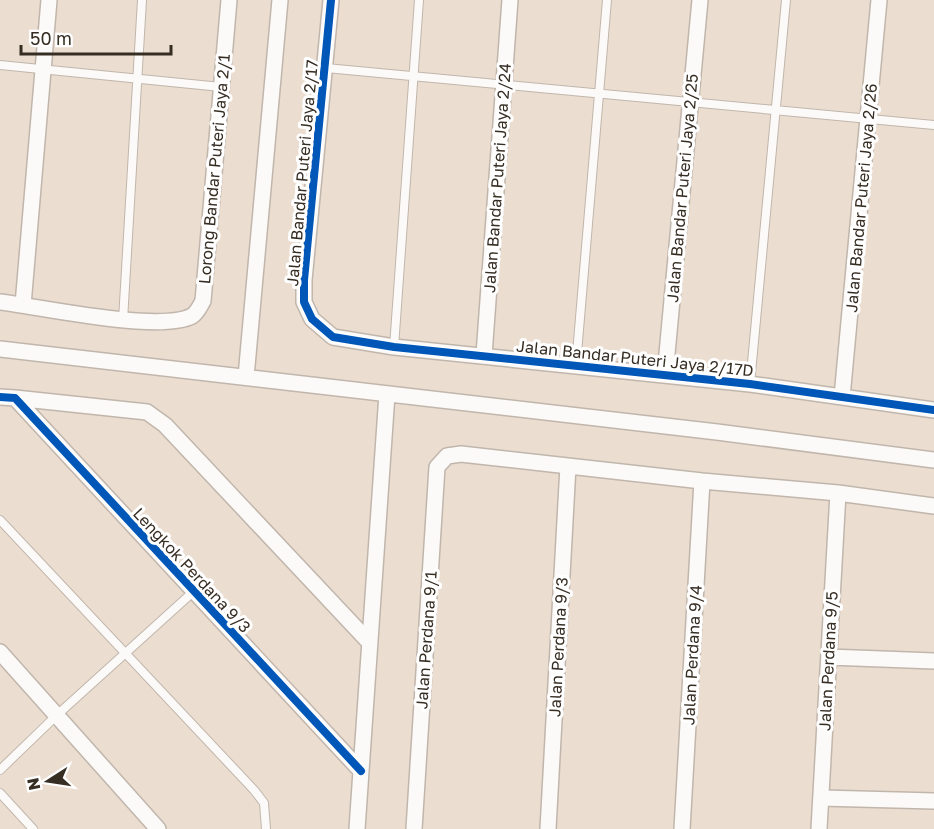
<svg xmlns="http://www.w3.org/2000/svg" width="934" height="829" font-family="'Golos Text',sans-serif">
	<rect width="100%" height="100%" fill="#ebddd0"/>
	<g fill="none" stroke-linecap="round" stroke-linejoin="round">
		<defs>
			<path id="service" d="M0,65L221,87
				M326,68L934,125
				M123,320L142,0
				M394,347L419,0
				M576,365L607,0
				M750,384L786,0
				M0,520L254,790L264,803L266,829
				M0,770L57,715L193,592
				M0,793L33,829"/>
			<path id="minor" d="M331,0L304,280V302L312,319L333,337L394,347L750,384L934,410
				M0,302C41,307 159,333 192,316C197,313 200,306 203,301L229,0
				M23,305L49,0
				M0,349L717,432L934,460
				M484,355L510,0
				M665,375L700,0
				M246,377L280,0
				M0,397L15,398L361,771
				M842,397L879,0
				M15,398L147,412L165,425L370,643
				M0,652L158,829
				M829,657L934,661
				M821,798L934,801
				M357,829L387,394
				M414,829L437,467L447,456L461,454L702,481L838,493L934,506
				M548,829L568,466
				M682,829L702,481
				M819,829L838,493"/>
		</defs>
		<!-- service casing -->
		<use href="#service" stroke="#c1b6ac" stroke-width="10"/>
		<!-- minor casing -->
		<use href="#minor" stroke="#c1b6ac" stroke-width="18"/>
		<!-- service -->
		<use href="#service" stroke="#fcfaf8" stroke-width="8"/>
		<!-- minor -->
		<use href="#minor" stroke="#fcfaf8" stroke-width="15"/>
		<defs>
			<path id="cycleway" d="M331,0L304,280V302L312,319L333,337L394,347L750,384L934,410
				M0,397L15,398L361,771"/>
		</defs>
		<!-- cycleway casing -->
		<use href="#cycleway" stroke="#fff" stroke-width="11"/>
		<!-- cycleway -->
		<use href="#cycleway" stroke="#0057b8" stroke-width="8"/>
	</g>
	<g text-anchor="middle" stroke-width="6" stroke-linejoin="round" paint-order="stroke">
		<!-- street labels -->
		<g font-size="16" fill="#362d23" stroke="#fff">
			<text transform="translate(214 169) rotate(-85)" y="6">Lorong Bandar Puteri Jaya 2/1</text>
			<text transform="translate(302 173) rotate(-85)" y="6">Jalan Bandar Puteri Jaya 2/17</text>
			<text transform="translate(497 178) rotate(-86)" y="6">Jalan Bandar Puteri Jaya 2/24</text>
			<text transform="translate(682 188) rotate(-85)" y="6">Jalan Bandar Puteri Jaya 2/25</text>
			<text transform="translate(861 198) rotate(-85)" y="6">Jalan Bandar Puteri Jaya 2/26</text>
			<text transform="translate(635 358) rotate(6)" y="6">Jalan Bandar Puteri Jaya 2/17D</text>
			<text transform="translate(192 570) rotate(47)" y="6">Lengkok Perdana 9/3</text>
			<text transform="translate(426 640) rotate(-86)" y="6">Jalan Perdana 9/1</text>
			<text transform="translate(558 647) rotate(-87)" y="6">Jalan Perdana 9/3</text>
			<text transform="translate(692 655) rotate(-87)" y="6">Jalan Perdana 9/4</text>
			<text transform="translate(828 661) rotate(-87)" y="6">Jalan Perdana 9/5</text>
		</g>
	</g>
	<!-- north arrow -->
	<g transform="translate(48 781) rotate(258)" stroke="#ffffff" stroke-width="4.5" paint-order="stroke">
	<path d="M0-4.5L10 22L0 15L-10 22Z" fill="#362d23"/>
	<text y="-9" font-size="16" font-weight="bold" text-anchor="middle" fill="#362d23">N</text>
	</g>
	<!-- scale -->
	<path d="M21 45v9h150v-9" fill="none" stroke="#362d23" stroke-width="3"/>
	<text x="30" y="45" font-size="18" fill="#362d23" stroke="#ffffff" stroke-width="4.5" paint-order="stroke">50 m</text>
</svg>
